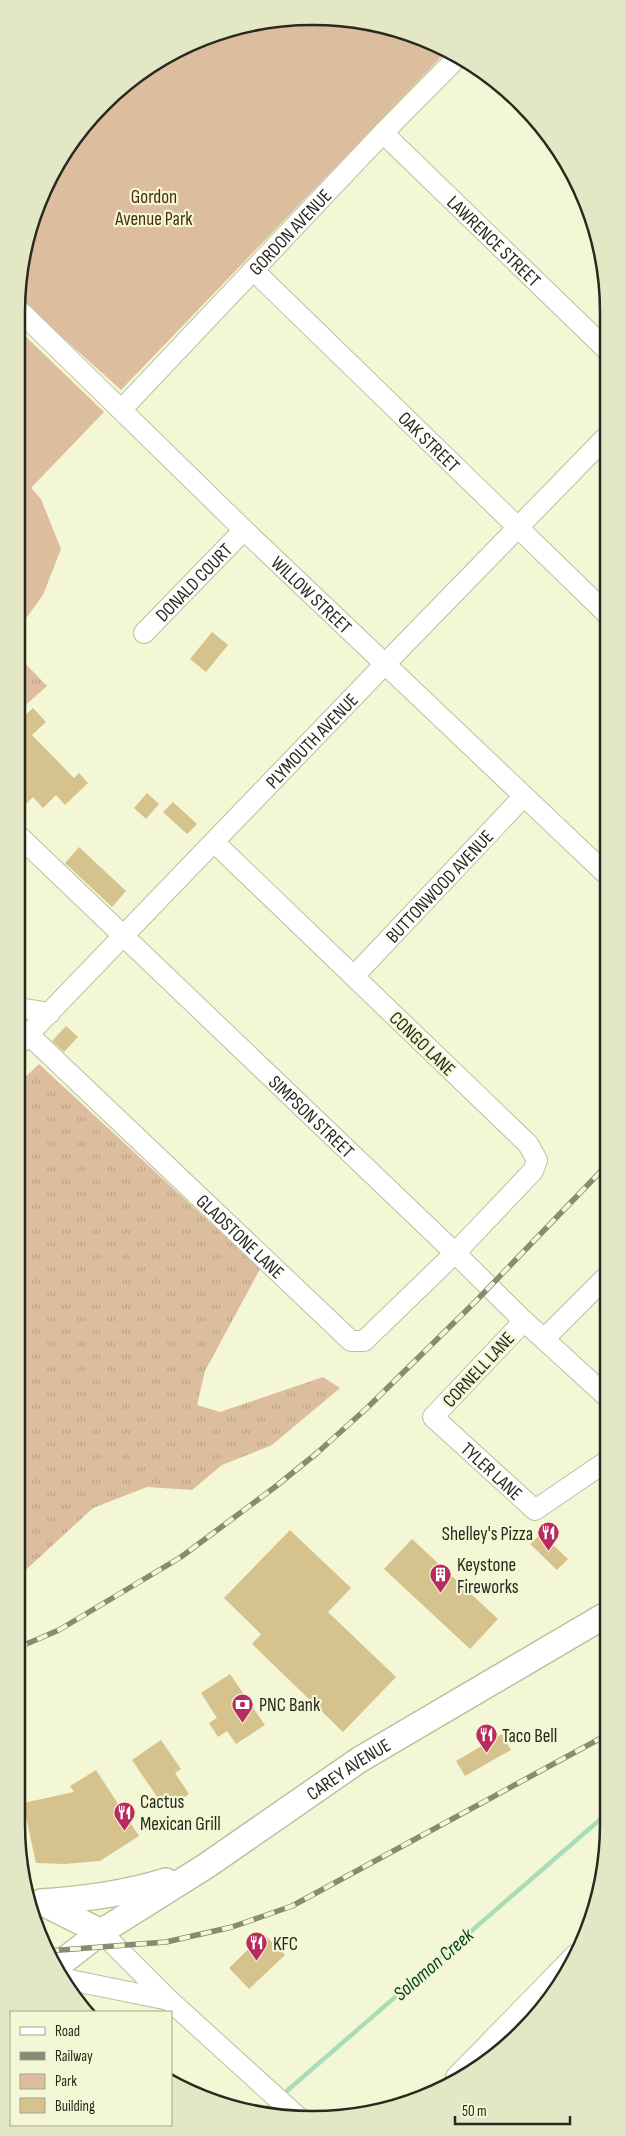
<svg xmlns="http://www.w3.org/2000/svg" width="625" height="2136" font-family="'Sofia Sans Condensed',sans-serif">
	<defs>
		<pattern id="grass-tufts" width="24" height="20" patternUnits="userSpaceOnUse" patternTransform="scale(1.25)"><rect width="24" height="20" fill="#dcbe9f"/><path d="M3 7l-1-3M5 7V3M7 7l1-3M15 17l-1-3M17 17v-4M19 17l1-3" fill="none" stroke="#bda388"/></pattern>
	</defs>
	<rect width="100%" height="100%" fill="#f4f7d5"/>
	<!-- grass -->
	<path fill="url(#grass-tufts)" d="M20,658L47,686L20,710Z
		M39,1064L260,1269L205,1371L197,1405L220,1412L323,1377L340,1388L272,1445L222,1465L192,1490L147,1487L93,1508L17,1578L19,1083Z"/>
	<!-- park -->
	<path fill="#dcbe9f" d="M254,22H370L447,51L121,390L22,301V255L66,148L148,66Z
		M22,333L104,412L31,488L41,499L61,549L43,595L21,625Z"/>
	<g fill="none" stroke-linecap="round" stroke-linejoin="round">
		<!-- stream -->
		<path stroke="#a9ddb9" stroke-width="4.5" d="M281,2096L603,1817
			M263,2111L273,2103"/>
	</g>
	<!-- building -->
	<path fill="#d6c28d" d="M212,632L228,645L206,672L190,659Z
		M33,708L46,722L32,735L74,778L79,773L88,783L65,805L56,795L43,808L33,797L20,810V720Z
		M147,793L159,804L146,819L134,808Z
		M173,802L197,824L187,834L163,812Z
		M79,847L126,891L112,907L65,863Z
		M66,1026L78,1037L64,1052L52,1041Z
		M290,1530L351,1588L328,1612L396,1677L343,1732L252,1644L261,1634L224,1598Z
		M541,1534L568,1559L557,1570L530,1544Z
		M412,1539L498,1619L470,1649L384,1569Z
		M230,1674L265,1725L236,1744L227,1731L218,1737L209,1723L217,1718L201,1693Z
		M502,1734L511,1750L465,1776L456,1761Z
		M161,1740L181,1769L175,1773L189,1794L166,1810L132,1760Z
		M96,1770L139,1836L100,1861L64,1864L36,1863L23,1803L74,1792L70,1786Z
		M264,1934L285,1955L249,1989L229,1968Z"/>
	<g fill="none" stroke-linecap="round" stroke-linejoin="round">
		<defs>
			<g id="minor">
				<path id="s1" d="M383,133L606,349"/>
				<path id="s2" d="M253,270L606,613"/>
				<path id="s3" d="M22,313L244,530L605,873"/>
				<path id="s4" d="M122,409L383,133L460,55"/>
				<path id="s5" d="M144,633L244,530"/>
				<path id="s6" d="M20,837L455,1253L524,1321L604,1394"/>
				<path id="s7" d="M354,976L524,796"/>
				<path d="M19,1008L50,1013"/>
				<path id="s8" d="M29,1035L351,1341H364L455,1253L533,1171L537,1160L528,1144L214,842"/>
				<path id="s9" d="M20,1043L385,664L606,437"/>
				<path id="s10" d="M524,1321L433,1417L535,1510L604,1463"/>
				<path d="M544,1339L604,1279"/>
				<path d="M101,1932L169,2000L299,2118"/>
				<path d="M65,1979L169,2000"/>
				<path d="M456,2077L575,1955"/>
			</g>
			<g id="major">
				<path d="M41,1902L101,1932"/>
				<path d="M42,1902C85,1899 125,1894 166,1881"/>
				<path id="s11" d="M57,1966L101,1932L206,1866L359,1760L604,1616"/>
			</g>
		</defs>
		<!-- minor casing -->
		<use href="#minor" stroke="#bdc09f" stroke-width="22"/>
		<!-- major casing -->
		<use href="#major" stroke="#bdc09f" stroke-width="28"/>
		<!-- minor -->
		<use href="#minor" stroke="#fff" stroke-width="20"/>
		<!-- major -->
		<use href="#major" stroke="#fff" stroke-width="25"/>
		<defs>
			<path id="rail" d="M17,1648L59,1630L181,1557L275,1487L317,1453L367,1408L475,1302L605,1167
				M48,1951L166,1942L232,1927L292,1906L603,1737"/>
		</defs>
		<!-- rail casing -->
		<use href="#rail" stroke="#888a73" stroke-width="5.5"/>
		<!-- rail -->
		<use href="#rail" stroke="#f4f7d5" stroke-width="4" stroke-dasharray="11" stroke-linecap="butt"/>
	</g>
	<!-- icons -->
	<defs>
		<symbol id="restaurant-pin" viewBox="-11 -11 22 30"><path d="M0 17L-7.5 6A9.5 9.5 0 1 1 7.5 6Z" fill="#b92b5f" stroke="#f4f7d5"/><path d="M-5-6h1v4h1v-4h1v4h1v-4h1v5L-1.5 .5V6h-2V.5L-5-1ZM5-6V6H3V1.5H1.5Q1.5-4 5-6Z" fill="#fff"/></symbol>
		<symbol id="building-pin" viewBox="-11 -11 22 30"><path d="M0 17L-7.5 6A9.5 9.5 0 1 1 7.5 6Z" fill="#b92b5f" stroke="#f4f7d5"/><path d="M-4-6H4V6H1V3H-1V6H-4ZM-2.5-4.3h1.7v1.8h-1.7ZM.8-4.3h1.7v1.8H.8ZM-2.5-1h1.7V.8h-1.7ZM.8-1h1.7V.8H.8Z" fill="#fff"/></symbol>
		<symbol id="bank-pin" viewBox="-11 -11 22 30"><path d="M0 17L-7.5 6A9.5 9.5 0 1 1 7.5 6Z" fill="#b92b5f" stroke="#f4f7d5"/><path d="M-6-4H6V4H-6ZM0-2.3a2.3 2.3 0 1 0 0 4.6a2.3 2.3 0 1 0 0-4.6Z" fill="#fff"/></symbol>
	</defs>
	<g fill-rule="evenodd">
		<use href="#restaurant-pin" x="536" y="1520" width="25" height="34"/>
		<use href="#building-pin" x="428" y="1562" width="25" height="34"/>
		<use href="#bank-pin" x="230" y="1692" width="25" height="34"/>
		<use href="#restaurant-pin" x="474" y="1722" width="25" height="34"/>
		<use href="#restaurant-pin" x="112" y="1800" width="25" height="34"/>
		<use href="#restaurant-pin" x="244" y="1930" width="25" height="34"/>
	</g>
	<g text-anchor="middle" stroke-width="4.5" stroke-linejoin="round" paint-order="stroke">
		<!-- park labels -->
		<g font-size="19" fill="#492e0b" stroke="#f4f7d5">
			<text x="154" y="203">Gordon<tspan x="154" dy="22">Avenue Park</tspan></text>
		</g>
		<!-- street labels -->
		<g font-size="19" fill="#292a1e" stroke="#f4f7d5">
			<text dy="7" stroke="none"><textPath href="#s4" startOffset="244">GORDON AVENUE</textPath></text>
			<text dy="7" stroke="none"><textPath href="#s1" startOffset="155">LAWRENCE STREET</textPath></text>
			<text dy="7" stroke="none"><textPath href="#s2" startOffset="246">OAK STREET</textPath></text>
			<text dy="7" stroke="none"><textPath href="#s5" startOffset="71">DONALD COURT</textPath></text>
			<text dy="7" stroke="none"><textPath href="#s3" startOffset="404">WILLOW STREET</textPath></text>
			<text dy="7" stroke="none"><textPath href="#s9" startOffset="420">PLYMOUTH AVENUE</textPath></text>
			<text dy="7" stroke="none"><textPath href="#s7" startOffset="124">BUTTONWOOD AVENUE</textPath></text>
			<text transform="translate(423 1043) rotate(44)" y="7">CONGO LANE</text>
			<text dy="7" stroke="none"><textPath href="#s6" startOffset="404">SIMPSON STREET</textPath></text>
			<text dy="7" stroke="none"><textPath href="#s8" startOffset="292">GLADSTONE LANE</textPath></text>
			<text transform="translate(478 1369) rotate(-47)" y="7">CORNELL LANE</text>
			<text dy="7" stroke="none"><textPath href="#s10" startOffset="212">TYLER LANE</textPath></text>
			<text dy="7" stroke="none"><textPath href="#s11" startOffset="352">CAREY AVENUE</textPath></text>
		</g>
		<!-- poi labels -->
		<g font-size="19" fill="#292a1e" stroke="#f4f7d5" text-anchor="start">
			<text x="533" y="1540" text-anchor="end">Shelley's Pizza</text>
			<text x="457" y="1571">Keystone<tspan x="457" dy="22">Fireworks</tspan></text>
			<text x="259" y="1711">PNC Bank</text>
			<text x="502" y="1742">Taco Bell</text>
			<text x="140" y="1808">Cactus<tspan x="140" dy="22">Mexican Grill</tspan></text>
			<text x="273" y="1950">KFC</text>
		</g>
		<!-- water labels -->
		<g font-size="20" font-style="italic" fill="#044423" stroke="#f4f7d5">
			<text transform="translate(433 1964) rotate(-41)" y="7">Solomon Creek</text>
		</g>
	</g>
	<!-- crop -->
	<path d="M0 0H625V2136H0ZM312 25H313A287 287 0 0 1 600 312V1824A287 287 0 0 1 313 2111H312A287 287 0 0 1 25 1824V312A287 287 0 0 1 312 25Z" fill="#e4e7c6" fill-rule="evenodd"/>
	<path fill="none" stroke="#292a1e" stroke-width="2.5" d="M312 25H313A287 287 0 0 1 600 312V1824A287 287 0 0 1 313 2111H312A287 287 0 0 1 25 1824V312A287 287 0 0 1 312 25Z"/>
	<!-- legend -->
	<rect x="10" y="2011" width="162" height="115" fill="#f4f7d5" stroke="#a3a58c"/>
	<rect x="20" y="2027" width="25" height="8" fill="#ffffff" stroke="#a3a58c"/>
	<text x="55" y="2036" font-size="15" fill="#292a1e">Road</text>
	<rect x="20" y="2052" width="25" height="8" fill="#888a73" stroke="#a3a58c"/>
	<text x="55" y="2061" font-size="15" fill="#292a1e">Railway</text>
	<rect x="20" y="2074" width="25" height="15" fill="#dcbe9f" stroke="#a3a58c"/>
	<text x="55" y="2086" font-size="15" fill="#292a1e">Park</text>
	<rect x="20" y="2098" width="25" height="15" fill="#d6c28d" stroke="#a3a58c"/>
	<text x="55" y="2111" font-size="15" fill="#292a1e">Building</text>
	<!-- scale -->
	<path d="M455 2116v8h115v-8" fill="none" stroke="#292a1e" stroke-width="2.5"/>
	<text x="462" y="2116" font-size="15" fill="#292a1e" stroke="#f4f7d5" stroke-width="4" paint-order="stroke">50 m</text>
</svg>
